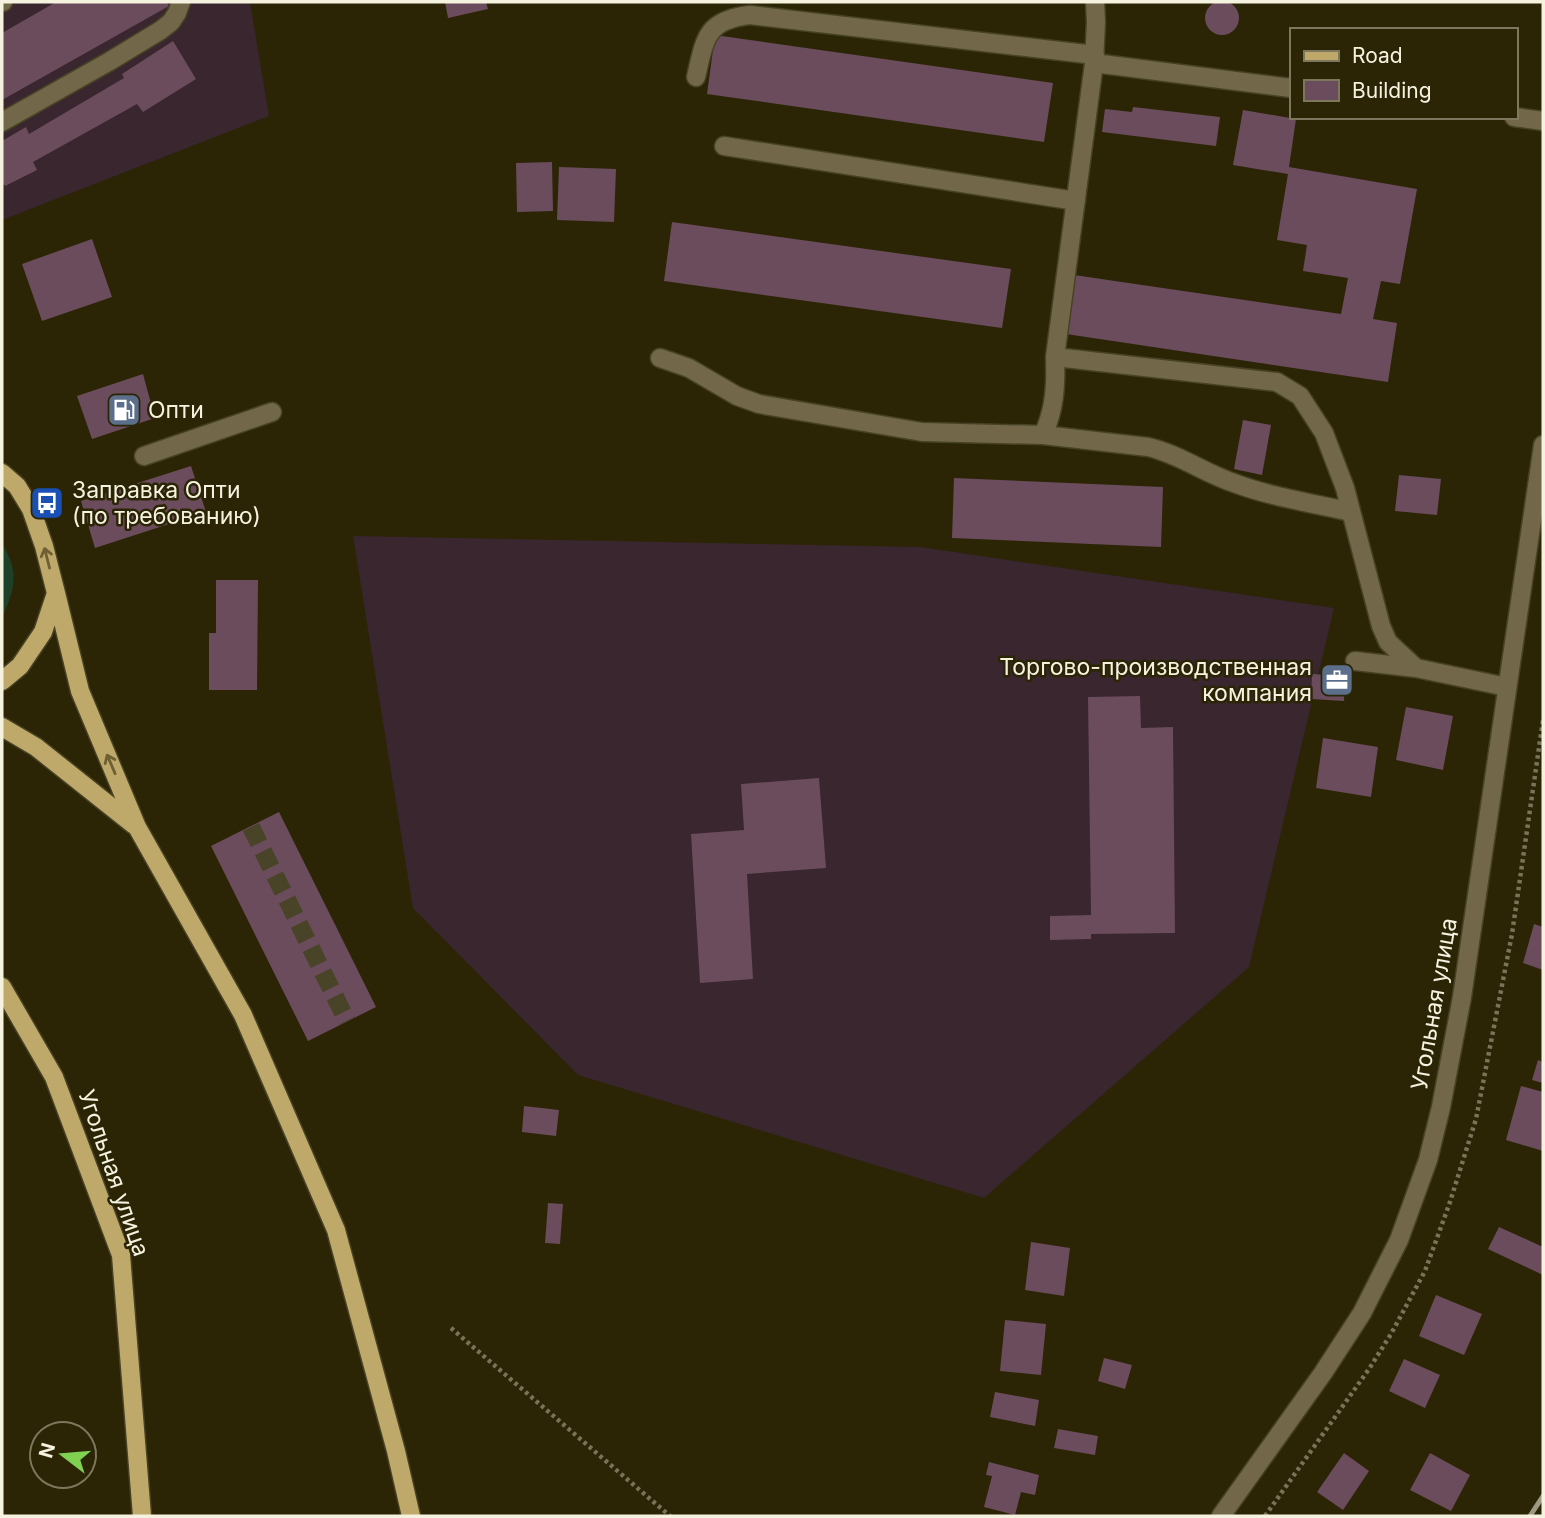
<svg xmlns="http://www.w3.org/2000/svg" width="1545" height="1518" font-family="Inter,sans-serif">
	<rect width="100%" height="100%" fill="#2b2506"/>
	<!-- industrial -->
	<path fill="#39262e" d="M2,2H250L269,116L2,220Z
		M353,536L920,547L1334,608L1249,967L984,1198L578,1075L413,908Z"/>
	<!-- green -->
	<path fill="#1c4028" d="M2,543C19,572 16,587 2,617Z"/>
	<!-- building -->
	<path fill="#6b4c5c" d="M1205 18a17 17 0 1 1 34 0a17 17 0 1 1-34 0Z
		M56,2H167L169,6L2,100V33Z
		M445,2H486L488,9L448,18Z
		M715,35L1053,83L1044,142L707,94Z
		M173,41L196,79L143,112L137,104L33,162L37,170L5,186L2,182V141L26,127L29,134L124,78L122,74Z
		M1133,107L1220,117L1216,146L1102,132L1105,109L1132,112Z
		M1243,110L1296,119L1289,167L1417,189L1400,284L1381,281L1373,319L1397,323L1388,382L1066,334L1074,275L1341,314L1348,278L1303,271L1307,245L1277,240L1288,174L1233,165Z
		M552,162L553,211L517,212L516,163Z
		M559,167L616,169L614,222L557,220Z
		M672,222L1011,269L1002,328L664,281Z
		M92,239L112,297L42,321L22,264Z
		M143,374L155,418L92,439L77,396Z
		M1243,420L1271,425L1262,475L1234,469Z
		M191,466L206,512L95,548L81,501Z
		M1399,475L1441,479L1437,515L1395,511Z
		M954,478L1163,487L1161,547L952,538Z
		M216,580H258L257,690H209V633H216Z
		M1312,674L1345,676L1344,701L1311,699Z
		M1140,696L1141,728L1173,727L1175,933L1091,934V939L1050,940V916L1091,915L1088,697Z
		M1406,707L1453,716L1443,770L1396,760Z
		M1323,738L1378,747L1371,797L1316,788Z
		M819,778L826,868L747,874L753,979L700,983L691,834L744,830L741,784Z
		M279,812L376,1007L308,1041L211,846Z
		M1534,924L1543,927V970L1523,963Z
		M1538,1060L1543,1062V1083L1532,1080Z
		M1521,1086L1543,1092V1151L1506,1140Z
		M524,1106L559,1110L556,1136L522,1132Z
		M548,1203L563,1204L560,1244L545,1243Z
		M1499,1227L1543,1247V1275L1488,1249Z
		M1031,1242L1070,1248L1064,1296L1025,1290Z
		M1436,1295L1482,1314L1464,1355L1419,1336Z
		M1005,1320L1046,1324L1041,1375L1000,1371Z
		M1104,1358L1132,1365L1125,1389L1098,1381Z
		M1404,1359L1440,1375L1425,1408L1389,1391Z
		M995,1392L1039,1400L1035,1426L990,1417Z
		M1058,1429L1098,1436L1095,1455L1054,1448Z
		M1344,1453L1369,1471L1343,1510L1317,1492Z
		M1430,1453L1470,1475L1451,1511L1410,1490Z
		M989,1462L1039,1475L1035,1495L1021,1492L1015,1515L984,1507L992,1476L986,1475Z"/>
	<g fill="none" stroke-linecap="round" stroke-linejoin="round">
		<!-- minor-tunnel -->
		<path stroke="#494427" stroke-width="18" stroke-dasharray="18 9" stroke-linecap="butt" d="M251,827L347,1021"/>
		<defs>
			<path id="minor" d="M2,2H3
				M1094,63L1291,88
				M696,77C705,38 706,20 750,15L1095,55
				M1514,117L1543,121
				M2,122L110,61L161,30L171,22L177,13L181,2
				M724,146L1076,201
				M1055,357L1277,382L1300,396L1324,433L1345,488L1381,626L1388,642L1416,668L1507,687
				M660,358L689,368L737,396L759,404L922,432L1043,435L1148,447C1179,454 1204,473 1234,483C1271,497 1312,503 1351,512
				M1043,435C1055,409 1056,385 1055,357L1094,63L1096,22L1095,2
				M144,456L272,412
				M1355,661L1416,668
				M1221,1516L1323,1373L1362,1313L1399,1240L1428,1160L1441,1107L1462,997L1543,445"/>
			<path id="major" d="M2,473L17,486L31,509L44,546L56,593L43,632L20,666L2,681
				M56,593L80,691L137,827L243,1015L336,1230L396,1451L411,1516
				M2,727L36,747L134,825
				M2,987L54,1077L121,1255L142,1516"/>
		</defs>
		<!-- minor casing -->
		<use href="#minor" stroke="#474225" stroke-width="21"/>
		<!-- major casing -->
		<use href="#major" stroke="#474225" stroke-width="21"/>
		<!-- path -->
		<path stroke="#787359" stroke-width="4.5" stroke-dasharray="3.5 3.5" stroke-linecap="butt" d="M451,1328L670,1516
			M1265,1516L1369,1369L1391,1334L1425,1271L1449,1205L1476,1119L1512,934L1543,720"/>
		<!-- minor -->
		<use href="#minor" stroke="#726749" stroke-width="18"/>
		<!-- major -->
		<use href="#major" stroke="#bfa96a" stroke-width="18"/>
		<!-- rail -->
		<path stroke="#9e9982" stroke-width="5" d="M1530,1516L1543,1496"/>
	</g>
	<!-- one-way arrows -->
	<defs><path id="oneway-shaft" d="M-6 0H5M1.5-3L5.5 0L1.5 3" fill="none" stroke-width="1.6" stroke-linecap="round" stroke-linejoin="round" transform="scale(1.75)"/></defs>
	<g stroke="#6e6033">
		<use href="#oneway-shaft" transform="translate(47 558) rotate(-104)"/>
		<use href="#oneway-shaft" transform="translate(111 764) rotate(-113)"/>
	</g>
	<!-- icons -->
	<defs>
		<symbol id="fuel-square" viewBox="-11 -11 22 22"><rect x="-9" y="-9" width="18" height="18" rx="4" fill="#5c6f8a" stroke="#2b2506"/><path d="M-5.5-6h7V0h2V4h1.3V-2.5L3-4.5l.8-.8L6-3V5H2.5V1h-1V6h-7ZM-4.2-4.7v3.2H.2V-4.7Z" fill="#fff"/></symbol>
		<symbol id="bus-square" viewBox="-11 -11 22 22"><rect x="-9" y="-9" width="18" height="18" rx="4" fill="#1a4fb4" stroke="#2b2506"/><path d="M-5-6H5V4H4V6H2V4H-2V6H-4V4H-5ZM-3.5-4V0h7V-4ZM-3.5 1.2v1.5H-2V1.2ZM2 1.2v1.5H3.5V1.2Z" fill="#fff"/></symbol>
		<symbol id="office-square" viewBox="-11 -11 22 22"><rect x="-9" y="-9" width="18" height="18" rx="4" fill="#5c6f8a" stroke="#2b2506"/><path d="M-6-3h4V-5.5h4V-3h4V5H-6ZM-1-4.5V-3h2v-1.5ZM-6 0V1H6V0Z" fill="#fff"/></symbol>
	</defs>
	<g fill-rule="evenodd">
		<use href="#fuel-square" x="105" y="391" width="38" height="38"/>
		<use href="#bus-square" x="28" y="484" width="38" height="38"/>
		<use href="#office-square" x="1318" y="661" width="38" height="38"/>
	</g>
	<g text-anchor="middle" stroke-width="5" stroke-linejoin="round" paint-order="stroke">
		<!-- poi labels -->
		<g font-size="23" fill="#f5f2e0" stroke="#2b2506" text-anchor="start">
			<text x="148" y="418">Опти</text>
			<text x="72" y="498">Заправка Опти<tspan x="72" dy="26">(по требованию)</tspan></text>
			<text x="1312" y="675" text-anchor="end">Торгово-производственная<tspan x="1312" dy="26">компания</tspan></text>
		</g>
		<!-- street labels -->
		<g font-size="23" fill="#f5f2e0" stroke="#2b2506">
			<text transform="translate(1434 1004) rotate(-80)" y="8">Угольная улица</text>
			<text transform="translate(114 1173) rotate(71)" y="8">Угольная улица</text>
		</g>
	</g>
	<!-- border -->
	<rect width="1545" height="1518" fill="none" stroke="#f5f2e0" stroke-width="7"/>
	<!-- legend -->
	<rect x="1290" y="28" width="228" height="91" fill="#2b2506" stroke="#7c775d" stroke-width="2"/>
	<rect x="1304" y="51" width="35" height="10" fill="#bfa96a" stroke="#7c775d" stroke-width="2"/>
	<text x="1352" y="63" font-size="21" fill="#f5f2e0">Road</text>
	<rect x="1304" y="80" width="35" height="21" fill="#6b4c5c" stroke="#7c775d" stroke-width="2"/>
	<text x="1352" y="98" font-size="21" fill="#f5f2e0">Building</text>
	<!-- north arrow -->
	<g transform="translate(63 1455) rotate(286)"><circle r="33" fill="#2b2506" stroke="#7c775d" stroke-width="2"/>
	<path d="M0-5L12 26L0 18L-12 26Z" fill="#80d051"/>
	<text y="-10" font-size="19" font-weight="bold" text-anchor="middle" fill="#f5f2e0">N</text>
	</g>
</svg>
